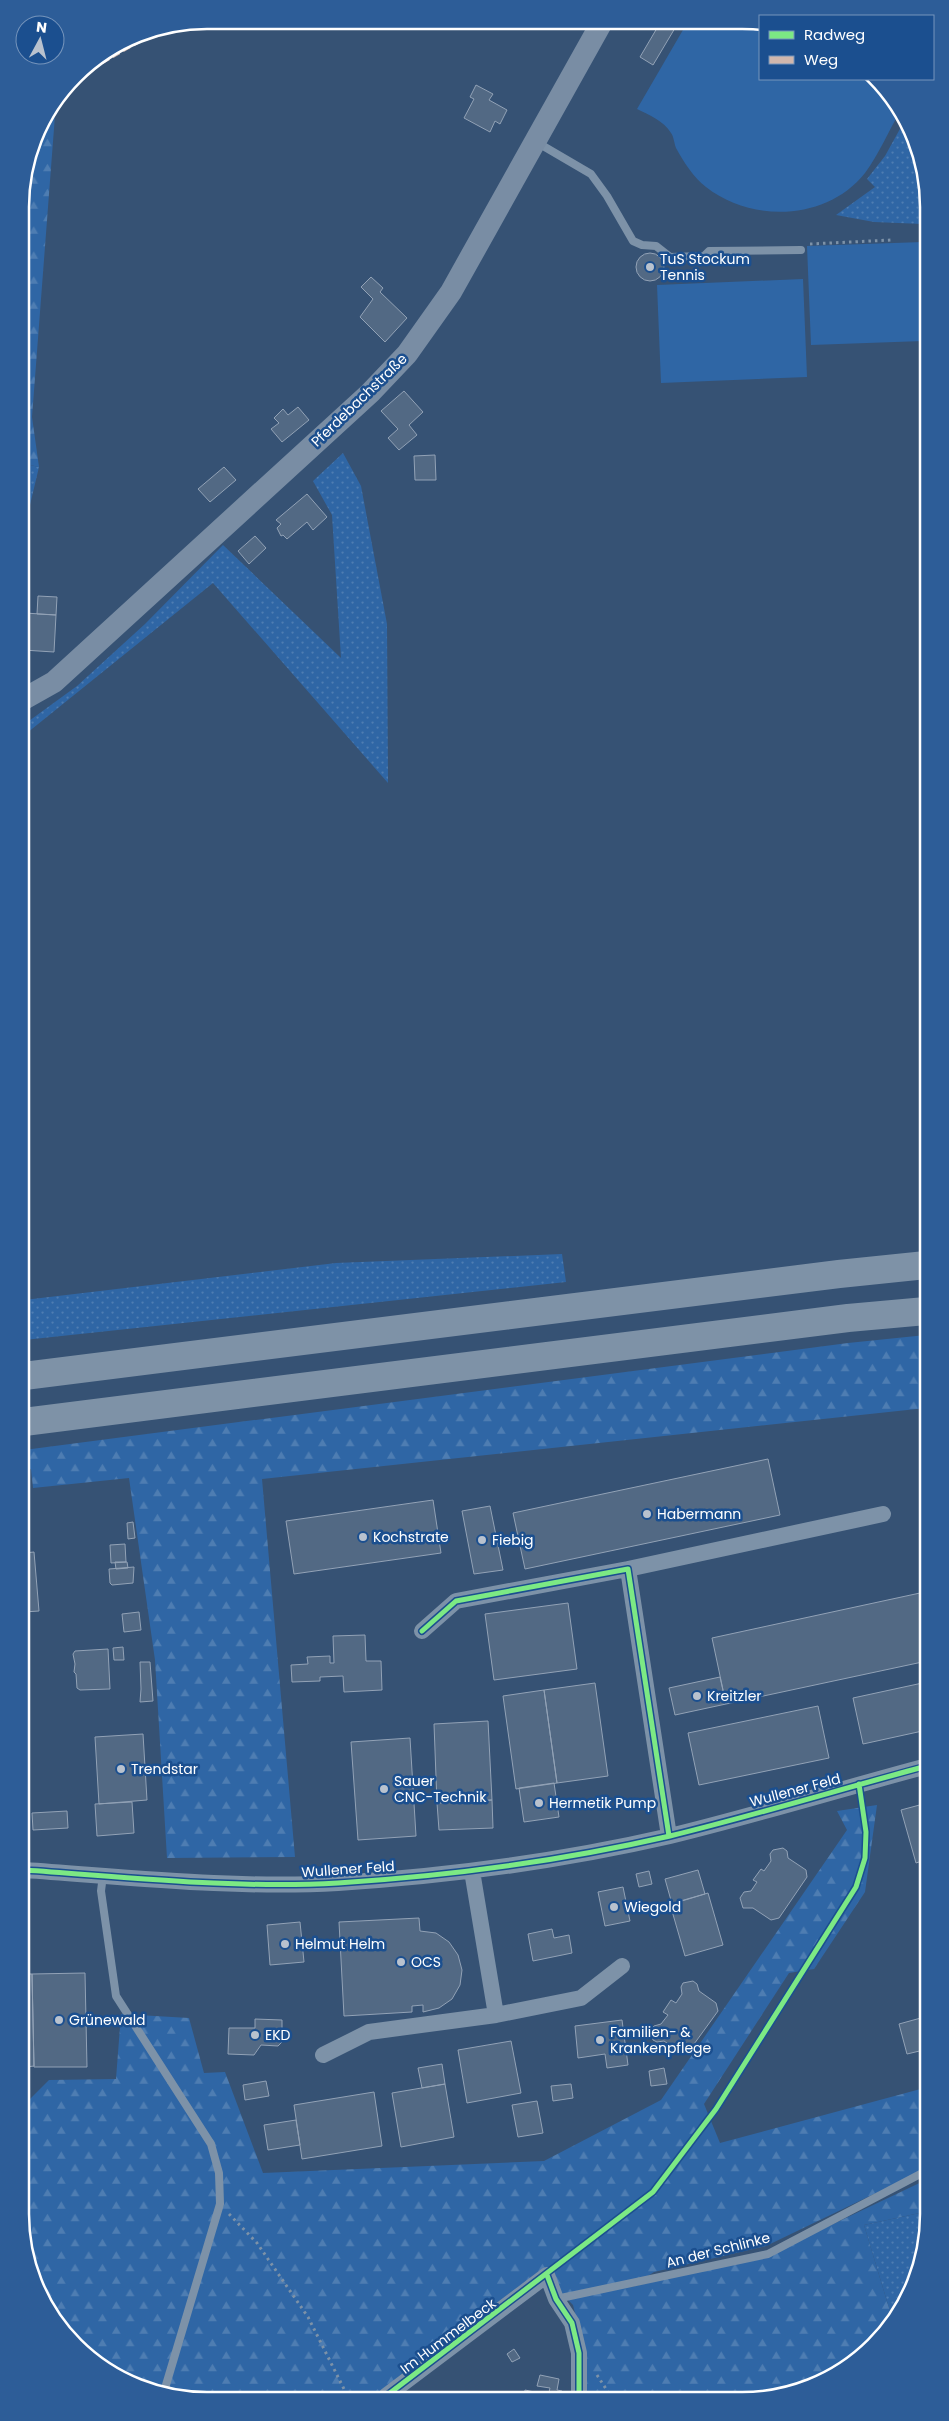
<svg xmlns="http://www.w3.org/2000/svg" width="949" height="2421" font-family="Poppins,sans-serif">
	<defs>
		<pattern id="grass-dots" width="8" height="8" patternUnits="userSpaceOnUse" patternTransform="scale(1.25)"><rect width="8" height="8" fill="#2f66a5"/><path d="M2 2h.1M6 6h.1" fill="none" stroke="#4e7db2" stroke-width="1.8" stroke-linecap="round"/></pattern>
		<pattern id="forest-firs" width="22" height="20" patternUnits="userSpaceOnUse" patternTransform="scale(1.25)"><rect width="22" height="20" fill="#2f66a5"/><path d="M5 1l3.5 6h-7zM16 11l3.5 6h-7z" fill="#4e7db2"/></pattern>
	</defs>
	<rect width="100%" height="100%" fill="#365274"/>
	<!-- grass -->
	<path fill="url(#grass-dots)" d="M906,118L923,159V224L874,222L836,215L875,187L867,179L885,156Z
		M343,453L361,486L387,624L388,783L213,583L22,737V726L77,686L145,624L223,545L341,658L332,515L313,481Z
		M21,463L39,467L30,505L21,507Z
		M562,1254L566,1282L24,1340V1300L336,1263Z
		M929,2211V2226L915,2285L894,2318H892L864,2225Z"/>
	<!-- forest -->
	<path fill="url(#forest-firs)" d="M56,102L32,417L39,467L21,463L20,195L39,124Z
		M926,1335V1408L262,1479L295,1857L167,1858L155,1660L129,1478L33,1488L31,1469L24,1470V1450L848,1343Z
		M877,1805L865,1892L814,1969L789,1973L704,2104L720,2143L928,2087V2168L766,2246L654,2272L631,2287L770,2254L928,2179L929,2211L864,2225L892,2318H894L883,2337L836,2376L790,2395L583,2396L585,2354L573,2305L541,2272L372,2397H171L125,2382L84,2354L59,2325L44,2292L39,2294L26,2262V2103L49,2080L116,2079L121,2014L189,2018L204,2073L225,2072L263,2173L544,2161L661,2100L847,1830L837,1811Z"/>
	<!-- garden -->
	<path fill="#2f66a5" d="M687,23H760V79H877L901,110C889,130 879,154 865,173C827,221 752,223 706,187C694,178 683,161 676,148C674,143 674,137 671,133C664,121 649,115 637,109Z
		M923,242V341L811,345L807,246Z
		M803,279L807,377L661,383L657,285Z"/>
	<!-- building -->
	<path fill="#526984" stroke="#92a2b6" d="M660,23H678L653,65L640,57Z
		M476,85L493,94L489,100L507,110L500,124L495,121L490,132L464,118L474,99L470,97Z
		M636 267a14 14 0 1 1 28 0a14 14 0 1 1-28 0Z
		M371,277L383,288L380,292L407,318L385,342L360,317L373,299L361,287Z
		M404,391L423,412L409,425L417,435L399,450L388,438L398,429L381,411Z
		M298,407L309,420L282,442L271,429L279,423L274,418L283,409L288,415Z
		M435,455L436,480H415L414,456Z
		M224,467L236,480L210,502L198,489Z
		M307,494L327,517L313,530L307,522L287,539L283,535L281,536L277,528L281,524L276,520Z
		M255,536L266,548L249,564L238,551Z
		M38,596L57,597L56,615L37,614Z
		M25,613L56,615L54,652L23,650Z
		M768,1459L780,1515L525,1569L513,1513Z
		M433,1500L441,1553L294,1574L286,1521Z
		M490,1506L503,1570L474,1574L462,1511Z
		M133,1522L135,1538L128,1539L127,1523Z
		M125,1544L126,1562L111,1563L110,1545Z
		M34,1552L39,1611L24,1612V1553Z
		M115,1562H127L128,1568L116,1569Z
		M134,1567L133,1583L112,1585L110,1583L109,1569Z
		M920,1593L927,1625V1661L726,1704L712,1638Z
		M568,1603L577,1669L494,1680L485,1614Z
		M139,1612L141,1630L124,1632L122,1614Z
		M365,1635L366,1661H381L382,1690L344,1692L343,1676L320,1677V1681L292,1682L291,1665L308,1664L307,1657L330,1656V1663H334L333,1636Z
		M123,1647L124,1660H114L113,1648Z
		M108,1649L110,1689L80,1690L77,1688L76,1674L74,1672L75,1664L73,1654L75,1651Z
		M140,1662H150L153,1701L140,1702L141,1689Z
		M720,1677L726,1704L675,1715L669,1688Z
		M927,1682V1730L863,1744L853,1698Z
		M595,1683L608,1776L557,1783L544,1690Z
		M544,1690L557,1783L516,1789L503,1696Z
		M818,1706L829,1758L699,1785L688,1733Z
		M488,1721L492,1800L437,1803L434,1724Z
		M143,1734L147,1800L99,1804L95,1737Z
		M410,1738L416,1836L358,1840L351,1742Z
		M554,1783L559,1817L524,1822L519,1788Z
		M492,1800L493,1828L439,1830L437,1803Z
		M132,1802L134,1833L97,1836L95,1804Z
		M927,1803L928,1859L916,1863L901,1810Z
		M67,1811L68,1828L33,1830L32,1813Z
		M783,1848L787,1851L788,1858L806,1870L807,1877L779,1918L771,1920L753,1908H743L740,1898L744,1892L751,1891L757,1882L753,1880L761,1869L764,1871L771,1861L770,1854L773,1850Z
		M698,1870L705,1894L672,1904L665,1879Z
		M649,1871L652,1884L639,1887L636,1874Z
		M623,1887L630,1921L605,1926L598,1892Z
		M708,1893L723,1945L685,1956L670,1904Z
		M419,1918L420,1931L436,1933L449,1942L458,1955L462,1970L460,1985L452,1999L439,2008L423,2012V2005L412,2006V2012L344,2016L339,1922Z
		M300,1922L304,1962L270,1965L267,1925Z
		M552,1929L554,1938L569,1935L572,1953L533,1961L528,1934Z
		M85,1973L87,2067H34L32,1974Z
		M25,1974H32L34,2066L26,2067Z
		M693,1981L697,1984L699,1991L716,2003L718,2011L689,2051L682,2053L664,2041L657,2042L653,2040L651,2030L654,2026L661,2024L668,2015L663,2012L671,2000L676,2003L682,1994L681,1987L683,1983Z
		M928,2016V2049L907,2054L899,2024Z
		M255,2019L282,2020V2042L278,2046L261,2045L254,2055L228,2054L229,2028H255Z
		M622,2020L628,2065L607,2068L605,2054L578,2058L575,2026Z
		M511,2041L521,2093L467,2103L458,2050Z
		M442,2064L445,2084L422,2088L418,2068Z
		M664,2068L667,2084L651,2086L649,2071Z
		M266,2081L269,2096L245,2100L243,2085Z
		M445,2084L454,2137L401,2147L392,2093Z
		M571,2084L573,2098L553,2101L551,2086Z
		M374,2092L382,2146L302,2159L294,2105Z
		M537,2101L543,2133L518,2137L512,2105Z
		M296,2120L300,2145L268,2150L264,2125Z
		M514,2349L520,2358L512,2362L507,2354Z
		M540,2375L559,2379L557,2390L562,2391L561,2396H548L550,2388L537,2386Z
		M525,2390L544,2394V2396H524Z"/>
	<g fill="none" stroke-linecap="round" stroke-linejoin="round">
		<!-- path -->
		<path stroke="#7d92a8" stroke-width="3" stroke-dasharray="2.5 4" stroke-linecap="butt" d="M810,244L891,240V243
			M229,2214L257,2243L308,2317L348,2397
			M597,2375L610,2395"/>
		<!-- service -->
		<path stroke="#7d92a8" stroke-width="8" d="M538,143L591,174L607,196L633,241L642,245L656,246L670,257L704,256L709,251L801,250
			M103,1875L101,1891L116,1996L211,2144L219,2173L220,2204L163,2395
			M556,2299L768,2254L928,2170"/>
		<!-- minor -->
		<path stroke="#7d92a8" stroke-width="16" d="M628,1569L883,1514
			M422,1631L456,1601L628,1569L669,1836
			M25,1870C127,1877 236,1889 338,1883C449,1876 561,1861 670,1836C756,1815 841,1789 927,1766
			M496,2015L581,1998L622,1966
			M323,2055L369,2032L496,2015L472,1871
			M386,2396L547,2275L556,2299L572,2323L579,2353V2396"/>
		<!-- secondary -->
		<path stroke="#798da4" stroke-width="22" d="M22,700L54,682L370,393L407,354L451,292L602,22"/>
		<!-- motorway -->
		<path stroke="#7e92a7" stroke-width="28" d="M24,1376L839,1274L926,1265
			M24,1422L848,1318L926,1311"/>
		<!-- quiet -->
		<path stroke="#d1b7ad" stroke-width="4" stroke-dasharray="8 4" stroke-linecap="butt" d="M80,72L99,64L160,29"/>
		<defs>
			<path id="cycleway" d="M422,1631L456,1601L628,1569L669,1836
				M25,1870C127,1877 236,1889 338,1883C449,1876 561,1861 670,1836C756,1815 841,1789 927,1766
				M547,2275L556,2299L572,2323L579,2353V2396
				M386,2396L653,2192L716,2109L856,1887L865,1858L866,1832L859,1784"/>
		</defs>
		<!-- cycleway casing -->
		<use href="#cycleway" stroke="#1b4f8f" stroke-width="8"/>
		<!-- cycleway -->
		<use href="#cycleway" stroke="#7ce984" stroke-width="5"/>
	</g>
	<!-- markers -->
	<g fill="#b9c2ce" stroke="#1b4f8f" stroke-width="2">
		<circle cx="650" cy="267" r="5"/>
		<circle cx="647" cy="1514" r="5"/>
		<circle cx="363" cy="1537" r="5"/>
		<circle cx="482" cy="1540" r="5"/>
		<circle cx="697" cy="1696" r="5"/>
		<circle cx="121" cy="1769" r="5"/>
		<circle cx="384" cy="1789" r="5"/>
		<circle cx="539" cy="1803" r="5"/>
		<circle cx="614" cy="1907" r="5"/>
		<circle cx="285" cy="1944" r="5"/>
		<circle cx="401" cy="1962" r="5"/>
		<circle cx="59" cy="2020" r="5"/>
		<circle cx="255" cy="2035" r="5"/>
		<circle cx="600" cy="2040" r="5"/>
	</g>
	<g text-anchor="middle" stroke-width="5" stroke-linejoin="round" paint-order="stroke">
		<!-- poi labels -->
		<g font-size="14" fill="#fff" stroke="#1b4f8f" text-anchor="start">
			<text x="660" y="264">TuS Stockum<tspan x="660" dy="16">Tennis</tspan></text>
			<text x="657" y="1519">Habermann</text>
			<text x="373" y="1542">Kochstrate</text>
			<text x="492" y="1545">Fiebig</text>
			<text x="707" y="1701">Kreitzler</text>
			<text x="131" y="1774">Trendstar</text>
			<text x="394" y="1786">Sauer<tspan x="394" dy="16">CNC-Technik</tspan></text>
			<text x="549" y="1808">Hermetik Pump</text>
			<text x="624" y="1912">Wiegold</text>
			<text x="295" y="1949">Helmut Helm</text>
			<text x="411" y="1967">OCS</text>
			<text x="69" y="2025">Grünewald</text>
			<text x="610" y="2037">Familien- &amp;<tspan x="610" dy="16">Krankenpflege</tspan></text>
			<text x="265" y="2040">EKD</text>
		</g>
		<!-- street labels -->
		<g font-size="14" fill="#fff" stroke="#1b4f8f">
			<text transform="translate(359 400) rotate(-44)" y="5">Pferdebachstraße</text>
			<text transform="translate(795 1790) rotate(-15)" y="5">Wullener Feld</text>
			<text transform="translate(348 1869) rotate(-4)" y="5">Wullener Feld</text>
			<text transform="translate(718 2250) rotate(-14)" y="5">An der Schlinke</text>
			<text transform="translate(448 2336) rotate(-37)" y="5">Im Hummelbeck</text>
		</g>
	</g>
	<!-- crop -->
	<path d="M0 0H949V2421H0ZM207 29H742A178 178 0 0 1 920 207V2214A178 178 0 0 1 742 2392H207A178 178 0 0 1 29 2214V207A178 178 0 0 1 207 29Z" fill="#2d5d98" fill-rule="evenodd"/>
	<path fill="none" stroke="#fff" stroke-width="2.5" d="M207 29H742A178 178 0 0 1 920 207V2214A178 178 0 0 1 742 2392H207A178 178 0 0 1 29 2214V207A178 178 0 0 1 207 29Z"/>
	<!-- legend -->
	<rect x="759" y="15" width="175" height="65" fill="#1b4f8f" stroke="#7695bc"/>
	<rect x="769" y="31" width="25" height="8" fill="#7ce984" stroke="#7695bc"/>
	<text x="804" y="40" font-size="15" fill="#ffffff">Radweg</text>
	<rect x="769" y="56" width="25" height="8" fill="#d1b7ad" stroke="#7695bc"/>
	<text x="804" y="65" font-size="15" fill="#ffffff">Weg</text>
	<!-- north arrow -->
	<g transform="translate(40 40) rotate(7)"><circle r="24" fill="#1b4f8f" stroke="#7695bc"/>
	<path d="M0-4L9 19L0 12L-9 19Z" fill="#b9c2ce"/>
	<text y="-8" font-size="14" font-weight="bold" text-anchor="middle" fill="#ffffff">N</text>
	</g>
</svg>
